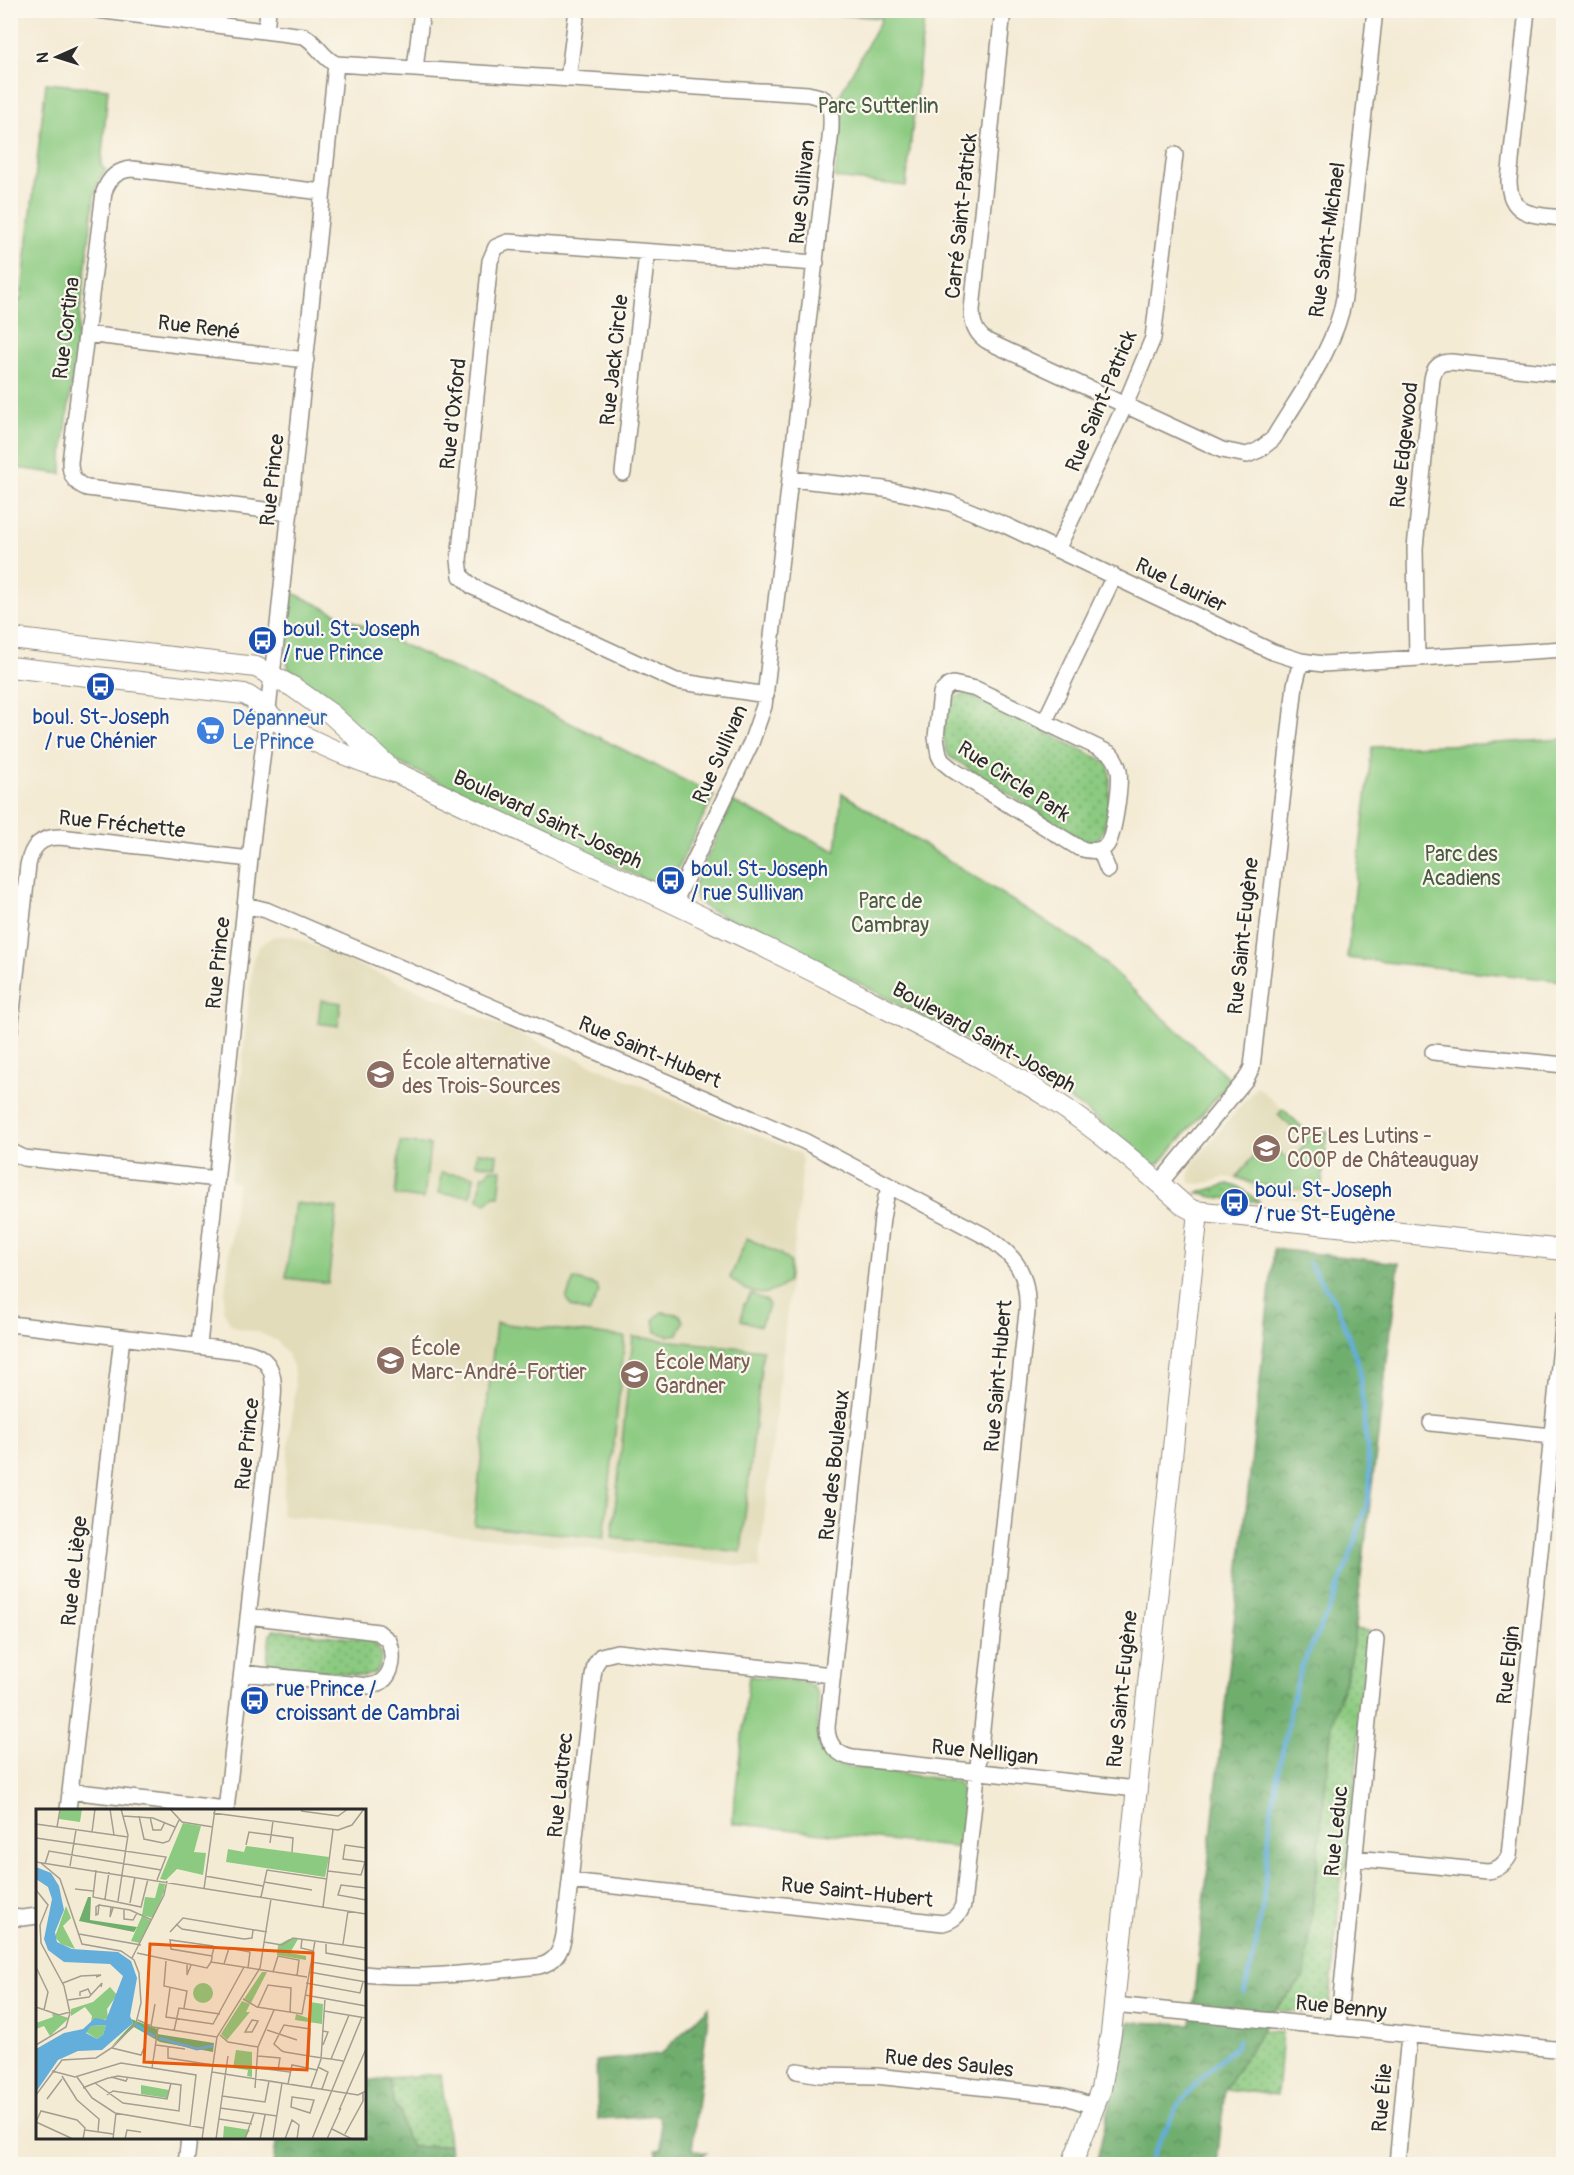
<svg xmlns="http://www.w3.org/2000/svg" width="1574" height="2175" font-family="Pangolin,sans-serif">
	<defs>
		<pattern id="grass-dots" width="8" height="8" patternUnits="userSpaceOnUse" patternTransform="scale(1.5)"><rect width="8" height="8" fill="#8bca80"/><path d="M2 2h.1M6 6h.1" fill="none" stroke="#72a469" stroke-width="1.8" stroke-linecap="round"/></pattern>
		<pattern id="forest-crowns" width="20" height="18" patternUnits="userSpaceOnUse" patternTransform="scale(1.5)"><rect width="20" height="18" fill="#70ae6e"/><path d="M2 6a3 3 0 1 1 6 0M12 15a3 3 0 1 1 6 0" fill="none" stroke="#5c8e5b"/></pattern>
	</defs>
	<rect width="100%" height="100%" fill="#fbf7ec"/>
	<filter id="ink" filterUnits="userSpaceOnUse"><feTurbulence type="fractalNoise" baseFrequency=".0167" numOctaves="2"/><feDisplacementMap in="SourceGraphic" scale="12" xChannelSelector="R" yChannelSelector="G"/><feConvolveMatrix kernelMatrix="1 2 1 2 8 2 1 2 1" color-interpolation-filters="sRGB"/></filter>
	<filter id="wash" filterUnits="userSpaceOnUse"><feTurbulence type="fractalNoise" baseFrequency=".008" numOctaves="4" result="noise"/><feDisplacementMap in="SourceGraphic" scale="24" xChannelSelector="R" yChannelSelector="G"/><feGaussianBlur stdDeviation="1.35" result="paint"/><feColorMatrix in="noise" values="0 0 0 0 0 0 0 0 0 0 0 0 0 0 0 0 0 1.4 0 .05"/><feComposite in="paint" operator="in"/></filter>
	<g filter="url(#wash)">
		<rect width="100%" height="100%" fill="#f4ebd5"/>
		<!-- built -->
		<path fill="#e2dcba" d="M279,936H291L799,1153L802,1159L801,1185L759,1568L281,1515L295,1387L293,1366L288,1355L277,1341L258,1332L236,1328L231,1325L223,1310L237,1182L230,1181L253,959L259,946L272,937Z
			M1257,1086L1304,1129L1328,1132L1320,1202L1259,1195L1245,1183L1231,1178H1224L1201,1184L1190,1183L1189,1173L1193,1163Z"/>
		<!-- grass -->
		<path fill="url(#grass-dots)" stroke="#5b7a56" stroke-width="1.5" d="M965,694L974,697L1107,762C1114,775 1108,826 1099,838L1089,842L1078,838L949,756C941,741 942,713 951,699Z
			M1228,1184L1240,1188L1260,1202L1214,1197L1197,1193Z
			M273,1629L369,1640C383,1647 384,1661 375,1673L364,1676L269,1665V1662L267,1661L270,1633L273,1632Z
			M1354,1629L1369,1631L1348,1860L1341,1880L1330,2001L1328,2008L1320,2014L1275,2010L1305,1976L1332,1723L1351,1659Z
			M1262,2030L1282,2032L1277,2095L1225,2089Z
			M441,2074L449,2145L421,2147L412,2146L405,2137L400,2111L393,2103L389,2078Z"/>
		<!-- forest -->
		<path fill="url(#forest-crowns)" stroke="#4e6c4c" stroke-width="1.5" d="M1274,1249L1399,1263L1351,1659L1332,1723L1305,1976L1278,2006L1225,2089L1217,2164H1096L1129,2022L1191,2024Z
			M709,2007L692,2150L707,2153L696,2159V2164H657L656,2149L662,2148L659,2115L598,2119L596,2061L661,2054Z
			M389,2078L393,2103L400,2111L405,2137L412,2146L421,2147L449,2145L451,2164H273L277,2138H364L365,2081Z"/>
		<!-- park -->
		<path fill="#8bca80" stroke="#5b7a56" stroke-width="1.5" d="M793,11H925L906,186L835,178L842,117L837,100L882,18Z
			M46,83L108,89L101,166L106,170L101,176L95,192L62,461V474L10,467L11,300H21Z
			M293,593L570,723L714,795L673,878L662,884L648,881L395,761L378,750L333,703L289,670L286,656Z
			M1563,739V981L1347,958L1372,747L1479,744Z
			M842,793L1089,949L1231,1080L1159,1164L1153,1165L1084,1109L1026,1071L813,959L708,909L696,900L694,885L733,802L836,851Z
			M321,1000L341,1003L338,1026L318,1023Z
			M1283,1109L1304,1129L1328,1132L1321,1192L1254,1184L1237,1177L1266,1140L1295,1166L1304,1156L1299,1151L1307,1141L1278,1115Z
			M400,1142L430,1145L424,1199L395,1195Z
			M477,1152L497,1154L496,1166L476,1164Z
			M489,1169L502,1170L499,1196H494L486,1203L478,1199L482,1176L487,1175Z
			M441,1173L474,1176L471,1196L439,1193Z
			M295,1203L337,1208L328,1283L286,1278Z
			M747,1238L780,1254L790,1262L788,1282C766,1300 750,1296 730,1278Z
			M574,1279L597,1286L599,1292L589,1313L572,1307L566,1299Z
			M751,1294L767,1301L769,1306L760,1326L741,1320L744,1304Z
			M662,1312L679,1314L684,1321L678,1334L668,1336L656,1332L654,1319Z
			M496,1323L625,1337L604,1538L474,1525Z
			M633,1337L763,1350L741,1552L612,1538Z
			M749,1676L804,1682C839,1695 793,1740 841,1766L956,1781C972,1796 962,1828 960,1848L732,1823Z"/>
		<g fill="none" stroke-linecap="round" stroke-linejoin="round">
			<!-- stream -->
			<path stroke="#63aedb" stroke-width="4.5" d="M1244,1993L1254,1955L1263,1902L1271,1811L1292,1702L1301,1668L1329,1610L1347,1565L1368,1500L1370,1480L1359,1366L1337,1305L1309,1263
				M1148,2164L1177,2107L1201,2078L1236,2046L1238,2040"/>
		</g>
	</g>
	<g filter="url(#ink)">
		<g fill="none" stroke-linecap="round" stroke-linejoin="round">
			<defs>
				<path id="minor" d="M97,10L304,36C317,43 322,58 336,64L808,94C814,96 822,96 826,101C837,112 827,159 825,174L764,706L751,743L674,903
					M1003,10L972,310C972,324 976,335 989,342L1222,450L1247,455L1259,450L1273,439C1299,395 1336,348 1344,298L1375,10
					M1527,10L1509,180C1509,217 1535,215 1564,218
					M266,31L268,10
					M415,69L422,10
					M568,79L577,10
					M86,334L306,360
					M623,473L647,252
					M791,479L884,489L950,503L1007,526L1273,652L1301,661L1323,664L1564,649
					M290,513L87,488C74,483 70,475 70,462L104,192C109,178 117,170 132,169L322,192
					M1057,550L1125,405L1153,338L1175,155
					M1417,658L1415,548L1432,379C1434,367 1439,362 1451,362L1564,374
					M953,684L976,689L1111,754C1115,759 1118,765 1119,771C1121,784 1114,838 1106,846C1098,853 1088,851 1079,848L953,770L942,761L939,755L936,737L941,693L948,686Z
					M766,695L676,681L473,587L461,576L459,560L490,261L496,247L508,242L816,263
					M1045,721L1114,576
					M1100,850L1108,870
					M245,905L266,910L804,1141L987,1237C1017,1257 1029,1275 1027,1312L963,1905C959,1916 953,1920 943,1923L570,1881
					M10,1030L28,865C32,846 40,837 60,837L250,859
					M1433,1052L1564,1065
					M10,1151L24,1158L217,1179
					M1159,1184L1246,1079L1252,1067L1295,685L1301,661
					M891,1187L886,1197L882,1218L827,1727C827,1744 837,1755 853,1758L1136,1789
					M10,1324L247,1352C272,1358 275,1376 273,1399L226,1810
					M199,1345L250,859L278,625L336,64
					M1431,1423L1551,1436
					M242,1673L369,1686C392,1683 396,1660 389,1641L378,1632L248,1616
					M70,1791L226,1809
					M68,1810L122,1337
					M1355,1858L1487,1871C1498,1870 1504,1865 1509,1856L1564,1317
					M10,1917L22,1918L38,1916
					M364,1974C423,1980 481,1972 539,1966C556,1962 561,1951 564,1935L593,1676L595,1665L601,1656L617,1652L832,1675
					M1114,2005L1564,2050
					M1338,2028L1376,1639
					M797,2071L820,2075L876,2076L1063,2096L1096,2107
					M186,2164L189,2138
					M1397,2164L1409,2035"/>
				<path id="tertiary" d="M10,638L256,667L293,687L331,714L389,767
					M10,667L244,694C259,700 266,714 280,723C316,744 357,761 397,773C555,849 716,920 871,1001C931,1033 994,1062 1051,1099C1098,1129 1143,1169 1185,1206L1194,1211L1564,1250
					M1072,2164L1101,2089L1111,2033L1198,1212"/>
			</defs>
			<!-- minor casing -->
			<use href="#minor" stroke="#908b80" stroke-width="18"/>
			<!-- tertiary casing -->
			<use href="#tertiary" stroke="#908b80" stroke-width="22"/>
			<!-- minor -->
			<use href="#minor" stroke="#fff" stroke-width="15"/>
			<!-- tertiary -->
			<use href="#tertiary" stroke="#fff" stroke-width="20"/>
		</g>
	</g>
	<!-- icons -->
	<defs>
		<symbol id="bus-disc" viewBox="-11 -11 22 22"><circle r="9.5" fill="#1a4fb4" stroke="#fbf7ec"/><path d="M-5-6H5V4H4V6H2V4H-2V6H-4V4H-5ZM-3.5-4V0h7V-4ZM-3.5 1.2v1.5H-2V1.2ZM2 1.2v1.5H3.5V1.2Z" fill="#fff"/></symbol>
		<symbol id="supermarket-disc" viewBox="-11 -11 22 22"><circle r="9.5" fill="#3f7fe0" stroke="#fbf7ec"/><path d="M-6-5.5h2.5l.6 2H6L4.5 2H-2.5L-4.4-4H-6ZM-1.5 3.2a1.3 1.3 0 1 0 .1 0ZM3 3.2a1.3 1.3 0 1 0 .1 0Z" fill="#fff"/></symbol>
		<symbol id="school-disc" viewBox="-11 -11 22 22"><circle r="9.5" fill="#8d6e63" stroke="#fbf7ec"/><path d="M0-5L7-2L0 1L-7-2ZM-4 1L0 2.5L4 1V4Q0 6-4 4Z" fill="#fff"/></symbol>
	</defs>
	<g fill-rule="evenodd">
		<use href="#bus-disc" x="246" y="624" width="33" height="33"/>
		<use href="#bus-disc" x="84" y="670" width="33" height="33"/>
		<use href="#supermarket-disc" x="194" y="714" width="33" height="33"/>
		<use href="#bus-disc" x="654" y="864" width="33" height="33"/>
		<use href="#school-disc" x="364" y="1058" width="33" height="33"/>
		<use href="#school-disc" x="1250" y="1132" width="33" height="33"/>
		<use href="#bus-disc" x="1218" y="1186" width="33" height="33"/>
		<use href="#school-disc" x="374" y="1344" width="33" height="33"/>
		<use href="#school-disc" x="618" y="1358" width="33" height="33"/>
		<use href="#bus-disc" x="238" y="1684" width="33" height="33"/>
	</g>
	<g text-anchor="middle" stroke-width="4.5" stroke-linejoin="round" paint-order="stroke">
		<!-- park labels -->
		<g font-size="21" fill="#485b44" stroke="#fbf7ec">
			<text x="878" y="113">Parc Sutterlin</text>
			<text x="1461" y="861">Parc des<tspan x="1461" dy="24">Acadiens</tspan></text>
			<text x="890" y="908">Parc de<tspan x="890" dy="24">Cambray</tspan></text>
		</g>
		<!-- street labels -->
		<g font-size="21" fill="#2b2b2b" stroke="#fbf7ec">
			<text transform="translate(802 192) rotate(-84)" y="7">Rue Sullivan</text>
			<text transform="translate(961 216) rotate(-84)" y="7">Carré Saint-Patrick</text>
			<text transform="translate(1327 240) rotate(-82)" y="7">Rue Saint-Michael</text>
			<text transform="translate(199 327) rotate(7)" y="7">Rue René</text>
			<text transform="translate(66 328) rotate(-83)" y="7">Rue Cortina</text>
			<text transform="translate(614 360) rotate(-84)" y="7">Rue Jack Circle</text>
			<text transform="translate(1101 401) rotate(-67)" y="7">Rue Saint-Patrick</text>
			<text transform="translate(453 414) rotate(-84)" y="7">Rue d'Oxford</text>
			<text transform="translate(1404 445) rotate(-84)" y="7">Rue Edgewood</text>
			<text transform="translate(272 480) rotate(-84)" y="7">Rue Prince</text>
			<text transform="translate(1181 585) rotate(26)" y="7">Rue Laurier</text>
			<text transform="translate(720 754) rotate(-66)" y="7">Rue Sullivan</text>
			<text transform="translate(1014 781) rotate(33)" y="7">Rue Circle Park</text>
			<text transform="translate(548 819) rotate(25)" y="7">Boulevard Saint-Joseph</text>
			<text transform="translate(122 824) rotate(6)" y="7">Rue Fréchette</text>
			<text transform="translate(1243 936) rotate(-84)" y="7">Rue Saint-Eugène</text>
			<text transform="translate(218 963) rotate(-84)" y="7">Rue Prince</text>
			<text transform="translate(984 1037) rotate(29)" y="7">Boulevard Saint-Joseph</text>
			<text transform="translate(650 1052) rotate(23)" y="7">Rue Saint-Hubert</text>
			<text transform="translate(998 1376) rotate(-85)" y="7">Rue Saint-Hubert</text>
			<text transform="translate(247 1444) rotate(-84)" y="7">Rue Prince</text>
			<text transform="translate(834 1465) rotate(-84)" y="7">Rue des Bouleaux</text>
			<text transform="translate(74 1571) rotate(-84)" y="7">Rue de Liège</text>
			<text transform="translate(1508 1665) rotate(-84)" y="7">Rue Elgin</text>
			<text transform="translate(1122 1689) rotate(-84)" y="7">Rue Saint-Eugène</text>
			<text transform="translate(985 1752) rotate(6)" y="7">Rue Nelligan</text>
			<text transform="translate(560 1785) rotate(-84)" y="7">Rue Lautrec</text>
			<text transform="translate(1336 1831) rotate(-84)" y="7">Rue Leduc</text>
			<text transform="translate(857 1892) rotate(6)" y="7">Rue Saint-Hubert</text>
			<text transform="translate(1341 2007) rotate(6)" y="7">Rue Benny</text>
			<text transform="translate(949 2063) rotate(6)" y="7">Rue des Saules</text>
			<text transform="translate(1382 2098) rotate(-85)" y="7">Rue Élie</text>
		</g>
		<!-- transit labels -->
		<g font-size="21" fill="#164399" stroke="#fbf7ec" text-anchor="start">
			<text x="283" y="636">boul. St-Joseph<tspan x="283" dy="24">/ rue Prince</tspan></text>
			<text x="101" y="724" text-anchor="middle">boul. St-Joseph<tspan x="101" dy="24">/ rue Chénier</tspan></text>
			<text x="691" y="876">boul. St-Joseph<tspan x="691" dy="24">/ rue Sullivan</tspan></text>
			<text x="1255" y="1197">boul. St-Joseph<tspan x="1255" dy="24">/ rue St-Eugène</tspan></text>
			<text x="276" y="1696">rue Prince /<tspan x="276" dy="24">croissant de Cambrai</tspan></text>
		</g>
		<!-- shop labels -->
		<g font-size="21" fill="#366cbe" stroke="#fbf7ec" text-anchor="start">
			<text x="232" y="725">Dépanneur<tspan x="232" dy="24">Le Prince</tspan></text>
		</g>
		<!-- education labels -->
		<g font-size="21" fill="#785e54" stroke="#fbf7ec" text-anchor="start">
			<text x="402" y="1069">École alternative<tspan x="402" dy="24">des Trois-Sources</tspan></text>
			<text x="1287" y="1143">CPE Les Lutins -<tspan x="1287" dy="24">COOP de Châteauguay</tspan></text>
			<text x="411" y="1355">École<tspan x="411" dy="24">Marc-André-Fortier</tspan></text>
			<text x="655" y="1369">École Mary<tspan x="655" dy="24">Gardner</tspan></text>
		</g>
	</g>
	<!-- overview -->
	<g transform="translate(36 1809)">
		<rect width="330" height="330" fill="#f4ebd5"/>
		<path d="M16,204L33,209L14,227L8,217L0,220V214L17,208Z" fill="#8bca80"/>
		<path d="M52,88H55L54,111L101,118L98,123L43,112ZM95,210L121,220V225L178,234L177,243L124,233L98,218L75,238L97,214Z" fill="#70ae6e"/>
		<path d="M24,0H46L44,13L23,10ZM147,14L165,17L158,43L170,44L167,66L141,60L130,71L124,70ZM210,37L293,48L289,68L190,53L192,40L208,43ZM123,74L129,75L128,83L117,109L106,106L109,88L119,89ZM30,97L35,109L27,117L39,140L25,135L19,128ZM106,107L115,112L104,134L95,132ZM253,130H262L254,144L270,147V151L241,146L242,136ZM226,163H231L215,194L208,190ZM157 184a10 10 0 1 1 20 0a10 10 0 1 1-20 0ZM74,178L81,186L71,200L72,210L55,213L56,207L49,198L35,207V200L57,193ZM206,192L214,195L210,203H214L191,231L185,225ZM274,193L287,195L286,215L259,211L260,205L272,209ZM70,216L67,226L61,230L50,223L55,217ZM200,241L216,243V268L211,267L212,261L197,259ZM105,276L133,281L131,289L105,285ZM188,317L214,321L208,330H187Z" fill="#8bca80"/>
		<path d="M0,58L15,64L23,77L28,101L19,123L21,133L36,140L82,143L95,152L101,169L94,207L97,214L66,241L42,242L22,251L0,283V240L28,224L47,220L59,209L70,211L87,167L74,155L28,153L12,141L8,130L16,90L12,78L0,70ZM70,216L67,226L61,230L50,224L55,217Z" fill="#63aedb" fill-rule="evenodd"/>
		<path fill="none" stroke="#63aedb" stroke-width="3" d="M100,216L119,228M123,229L161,240L177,237"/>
		<path fill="none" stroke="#a49e91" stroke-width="1.5" d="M74,0L78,26M134,0L146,13L177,18M265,2L302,7L312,0M177,4L302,21L316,16L328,0M87,7L117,9L139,18M103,7L108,30L127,34L133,32L143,11M114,8L117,21H125L129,13M0,15L92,28M21,18L24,0M56,23L59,0M0,29L130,48L121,71M234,34L237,12M210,36L213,23L236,26L257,29L256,43M330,39L309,36L307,50L330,53M0,53L330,105M9,55L13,42L125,61M34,57L40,21M60,61L57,88L105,98L112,70M292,62L325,66L329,53M169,67L227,77M228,73L276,81M330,79L305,76L302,86L330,91M39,80L57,82M168,80L179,0M0,81L12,96L4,116L5,134L28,177L34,204L30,218L0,236M225,88L231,61L291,70M69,90L73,63M82,92L92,26L85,0M94,94L99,68M63,96L94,101L116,111M63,96L62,105L60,106V98ZM75,98L74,108L77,99M287,98L297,21M88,100V110L97,111L101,104M140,115L146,120L208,130L216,129L217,121M134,123L147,109L231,123M43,125L105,136M266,130L265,139L277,142M228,133L246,136L257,129L330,139M290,133V144L330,151M307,135L312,102M101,144L171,159L175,153M96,149L128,86L131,72M130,152L128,177L151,182L148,199M175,153L176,149V146L178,139L177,137L134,131L135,140L176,147M175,153L271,168M275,153L330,162M151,155V166L155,156M188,155L193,139L214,143L212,159M0,158L12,183L8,201M237,163L242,147L263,151L261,167M273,163L330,173M27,174L45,167L65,166L60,168M270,174L324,184L327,173M134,179L130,208L177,215L208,158M269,186L330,197M44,187V183L52,180L55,186M207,190L221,198L266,205L279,132M32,191L53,188L66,174L65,178M0,198L23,206L34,203M222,198L232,176L255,179L254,204M288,202L330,209M102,211L117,218L181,228M216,211L222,212L216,223H209ZM115,217L119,195M231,221L261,231M138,222L143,199L184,205M287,222L292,223L287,236M184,226L192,233L222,238M120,236L149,240M132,238V249L177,256M76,239L105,246L108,239M222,247L244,249L242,261M273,247L274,220L248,216L238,235L246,242L249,243L273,247L286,249L295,250L307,252M295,250L313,206M282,258L292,263L286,280M116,259L122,219M222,259L254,263M16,262L39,268L85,254L160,266L154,317M176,263L322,286L330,282M26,267L41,291L63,310L62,323M41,268L56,289L79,304L167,319M75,268L90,272L92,268M252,275L256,256L281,261M275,278L285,250L289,189M47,279L49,278L59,274L72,269H73L82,267L145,276L143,302L87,294L59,274M219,279L222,238L238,201M0,286L26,251L60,249L77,238L100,214L105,194L103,164L98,151L85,142L46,135L24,70L5,54M71,286L77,282L131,290L135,274M186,287L229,293L233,272M256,288L278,291L274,304L255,298ZM11,290L26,270M184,299L241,307M303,301L330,240M183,310L216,315M0,313L5,302L41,311L49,319L47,330M0,313L37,330M296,320L316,330M49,321L77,325M309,325L327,292V284M77,330L80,304M89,330L91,321L105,323M166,330L181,228L224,159L235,90M180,330L192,247M209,330L218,304M224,330L229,306M237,330L246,274M249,330L256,311L263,316L261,330M276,330L326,208M291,330L305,299"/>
		<path fill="#e8590c" fill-opacity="0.15" stroke="#e8590c" stroke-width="3" d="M114,135L277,144L271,261L108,253Z"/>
		<rect width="330" height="330" fill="none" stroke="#2b2b2b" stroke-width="3"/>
	</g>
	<!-- margin -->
	<rect width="1574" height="2175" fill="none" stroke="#fbf7ec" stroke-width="36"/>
	<!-- north arrow -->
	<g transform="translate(57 57) rotate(267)" stroke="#fbf7ec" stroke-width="4.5" paint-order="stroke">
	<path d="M0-4.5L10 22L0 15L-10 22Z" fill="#2b2b2b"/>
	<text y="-9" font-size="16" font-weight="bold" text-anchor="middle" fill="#2b2b2b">N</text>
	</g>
</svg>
